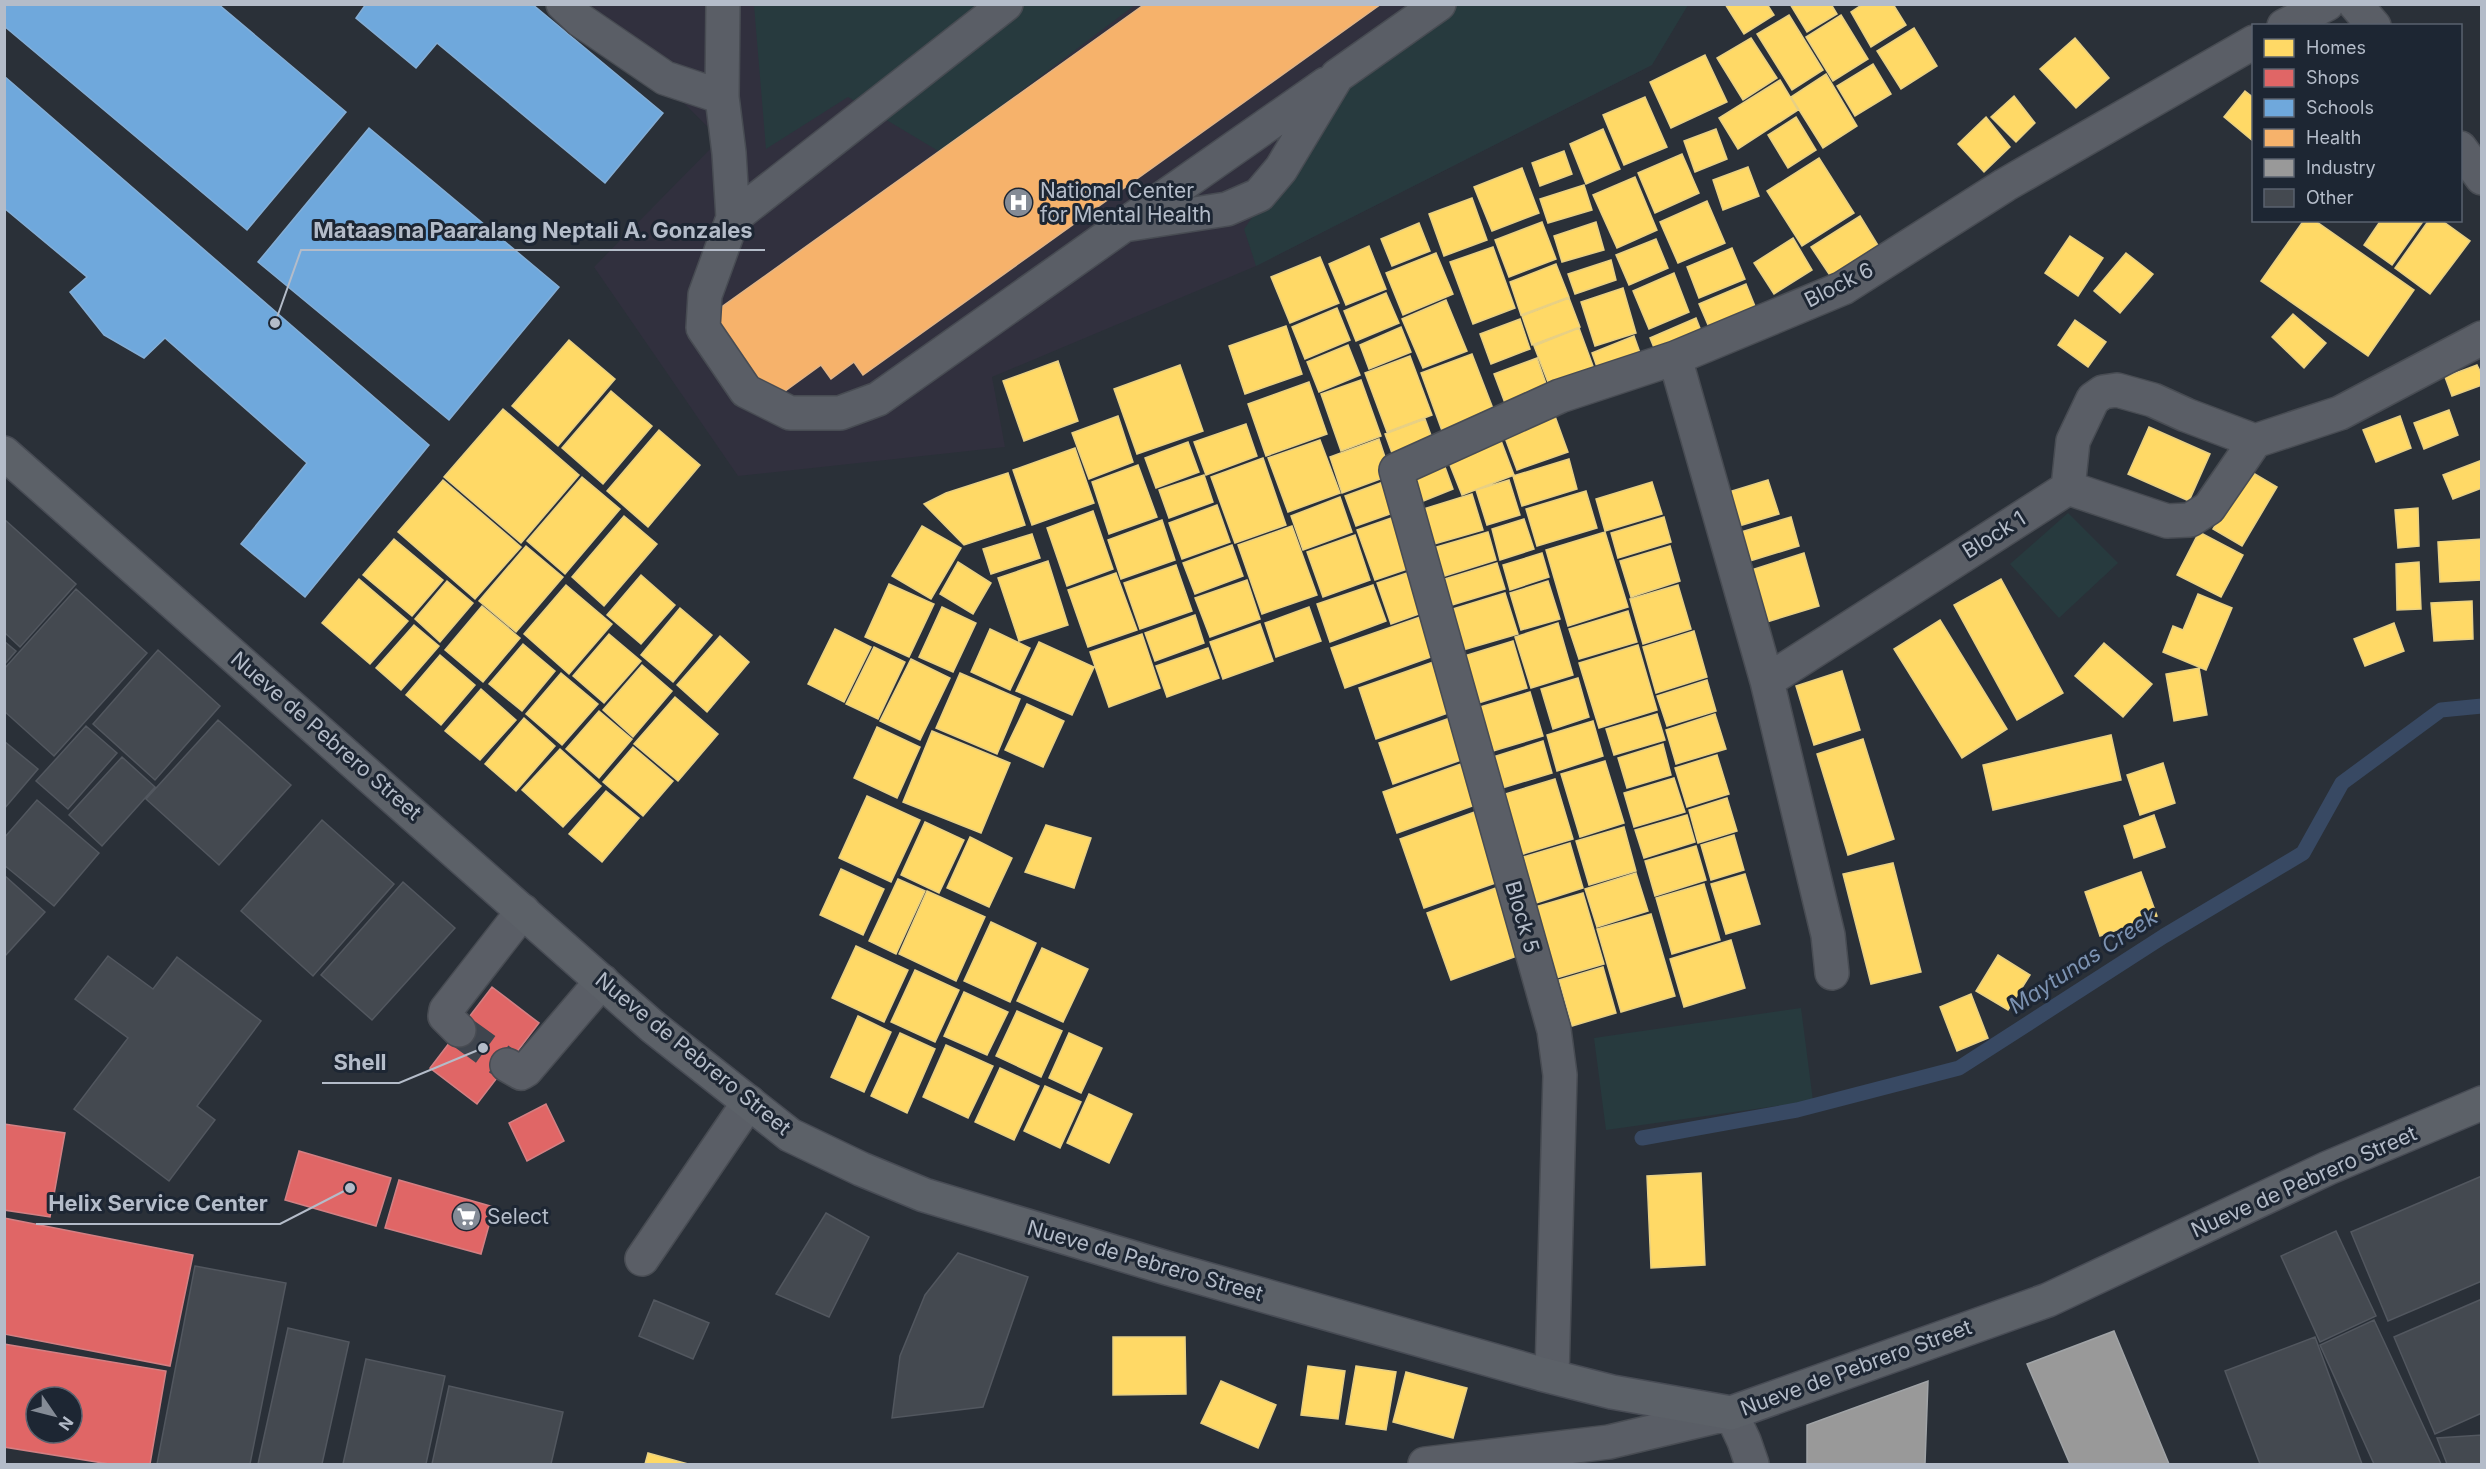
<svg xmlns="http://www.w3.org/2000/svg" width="2486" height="1469" font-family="Inter,sans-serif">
	<rect width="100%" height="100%" fill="#2a3038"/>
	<!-- medical -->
	<path fill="#31303e" d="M585,5H1677L1652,65L1256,266L992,377L1005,447L738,476L594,267L720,139Z"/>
	<!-- green -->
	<path fill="#273a3e" d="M754,5H1135L940,152L848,97L766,149Z
		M1437,5H1688L1652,65L1256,266L1244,229L1344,86Z
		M2068,513L2118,563L2059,618L2010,564Z
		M1801,1008L1813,1101L1606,1130L1594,1038Z"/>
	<!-- homes -->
	<path fill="#ffd966" stroke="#e8d084" stroke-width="1.5" d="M1725,4H1767L1774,15L1744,34Z
		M1790,4H1831L1837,14L1807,32Z
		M1863,4H1893L1906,25L1871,47L1851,12Z
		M1789,15L1823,70L1792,90L1757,34Z
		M1841,15L1868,59L1833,81L1806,37Z
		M1914,28L1937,66L1901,89L1877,51Z
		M1751,38L1777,78L1743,100L1717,58Z
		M2075,38L2109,78L2076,108L2040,69Z
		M1705,55L1727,102L1671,128L1650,82Z
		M1873,64L1891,94L1855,116L1837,86Z
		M1826,74L1857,126L1823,148L1791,97Z
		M1780,80L1798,110L1738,149L1719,118Z
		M2245,91L2254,98V142L2224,117Z
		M2014,96L2035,123L2016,142L1991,117Z
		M1645,97L1667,147L1624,165L1603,115Z
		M1796,117L1816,150L1788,168L1768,135Z
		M1986,117L2010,147L1984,172L1958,144Z
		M1603,129L1620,169L1586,184L1570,144Z
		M1716,129L1727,159L1695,172L1684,141Z
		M1564,151L1572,174L1540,186L1532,163Z
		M1682,154L1699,193L1655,213L1638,173Z
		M1819,158L1854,213L1802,246L1767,191Z
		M1748,167L1759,196L1723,210L1713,180Z
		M1522,168L1539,213L1492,231L1474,187Z
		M1635,177L1657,230L1617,248L1593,195Z
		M1584,185L1592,210L1548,223L1540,199Z
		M1472,198L1487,240L1444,256L1429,214Z
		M1707,201L1725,243L1678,263L1660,222Z
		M1860,216L1879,247L1831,277L1811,247Z
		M2304,220H2314L2414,290L2368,356L2261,281Z
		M2381,220H2424L2392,265L2364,245Z
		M2429,220H2441L2470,241L2430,294L2395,268Z
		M1542,222L1556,259L1509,277L1495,240Z
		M1596,222L1604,250L1562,262L1554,236Z
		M1419,223L1430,251L1392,266L1381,239Z
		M2070,236L2103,258L2078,296L2045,273Z
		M1793,238L1812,270L1774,294L1754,263Z
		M1656,239L1668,268L1629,285L1616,255Z
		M1369,246L1386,289L1346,305L1329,264Z
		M1493,247L1515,308L1473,324L1450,262Z
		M1732,248L1745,279L1699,298L1687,267Z
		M1436,253L1453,294L1403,315L1386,273Z
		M2126,253L2153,274L2120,313L2094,291Z
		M1320,257L1339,303L1290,323L1271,277Z
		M1611,260L1616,280L1575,294L1568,274Z
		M1556,264L1569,297L1521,315L1510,282Z
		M1674,273L1689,312L1649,329L1633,291Z
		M1746,284L1761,321L1715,341L1699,304Z
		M1623,288L1636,333L1595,346L1581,302Z
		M1386,293L1399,323L1356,341L1344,311Z
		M1569,298L1580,327L1532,345L1522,316Z
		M1446,300L1467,351L1423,368L1402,319Z
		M1337,308L1350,340L1305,359L1292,327Z
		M2293,314L2326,343L2304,368L2272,337Z
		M1696,318L1705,341L1659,360L1650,338Z
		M1520,319L1530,349L1491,364L1480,334Z
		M2075,320L2106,342L2088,367L2058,345Z
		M1286,326L1302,374L1245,394L1229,346Z
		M1401,327L1411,352L1369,369L1360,345Z
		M1579,328L1597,377L1553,395L1534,346Z
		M1634,336L1644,364L1602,381L1592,353Z
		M569,340L615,379L558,446L512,406Z
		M1348,345L1360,375L1319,392L1307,362Z
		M1472,354L1497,419L1445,439L1421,373Z
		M1410,356L1432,415L1387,432L1365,373Z
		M1537,358L1550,395L1508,411L1494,374Z
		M1058,361L1078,421L1024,441L1003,381Z
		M1180,365L1203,431L1137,454L1114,389Z
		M2477,365L2482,375V385L2452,396L2445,377Z
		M1361,380L1381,436L1341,451L1321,394Z
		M1309,382L1327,434L1266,456L1248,404Z
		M611,391L652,426L603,484L562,448Z
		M1552,408L1568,452L1517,470L1501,427Z
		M503,409L579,475L521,543L444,477Z
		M2449,410L2458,435L2424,449L2414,423Z
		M1118,416L1133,462L1089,479L1072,433Z
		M2400,416L2411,448L2376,462L2363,430Z
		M1425,419L1436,449L1396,464L1385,434Z
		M1246,424L1257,456L1206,475L1194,442Z
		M2149,427L2210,454L2189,501L2128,474Z
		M659,430L700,465L648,527L607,491Z
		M1497,430L1514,475L1462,495L1444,450Z
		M1379,439L1391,475L1342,493L1330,457Z
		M1320,440L1340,493L1288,512L1268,458Z
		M1188,442L1199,472L1156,488L1145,458Z
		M1075,448L1094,503L1032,525L1013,470Z
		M1441,456L1453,489L1411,506L1398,472Z
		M1263,458L1286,525L1235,543L1211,477Z
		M1569,459L1577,489L1522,506L1513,476Z
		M2482,460V488L2453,499L2443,475Z
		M1138,465L1157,517L1109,534L1092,482Z
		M2248,470L2277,487L2242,546L2213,529Z
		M1008,473L1025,525L964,545L924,504L946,493Z
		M1204,475L1213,502L1169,518L1159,490Z
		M582,477L620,509L565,574L527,541Z
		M1394,478L1404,509L1356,526L1345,496Z
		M443,480L521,547L475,599L398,532Z
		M1509,480L1520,515L1487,525L1476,490Z
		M1768,480L1779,514L1729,529L1719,495Z
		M1652,482L1662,514L1605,531L1596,499Z
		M1586,491L1597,528L1537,546L1526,509Z
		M1472,494L1483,530L1427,546L1417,511Z
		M1340,497L1352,532L1303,550L1291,516Z
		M1217,505L1230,542L1182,559L1169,523Z
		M2418,508L2419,546L2398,548L2395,510Z
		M1093,511L1113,569L1067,586L1047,528Z
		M1400,515L1419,565L1375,580L1357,530Z
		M624,516L657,544L604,606L572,577Z
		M1664,517L1671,542L1618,558L1611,533Z
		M1791,517L1799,546L1740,564L1731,535Z
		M1524,519L1534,549L1500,560L1492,529Z
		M1162,520L1175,560L1121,579L1108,540Z
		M922,526L961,548L931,599L892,576Z
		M1292,526L1317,595L1262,614L1238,545Z
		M1488,532L1496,560L1435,579L1426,550Z
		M1605,532L1628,607L1568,626L1546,550Z
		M2199,532L2243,555L2221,597L2177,575Z
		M1032,534L1040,558L991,574L983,549Z
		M1355,535L1370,580L1323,597L1307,552Z
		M394,539L443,580L412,616L363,575Z
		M2482,539V580L2440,582L2438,542Z
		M1232,545L1243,576L1195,594L1183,563Z
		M526,546L563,577L516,632L479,601Z
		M1670,546L1680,581L1631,597L1620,561Z
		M1542,553L1549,577L1510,590L1503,565Z
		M1804,553L1819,606L1757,625L1742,573Z
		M1048,561L1068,625L1019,641L998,578Z
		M958,562L991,583L973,614L940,594Z
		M2419,562L2421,609L2397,610L2396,564Z
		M1497,563L1505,589L1442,608L1435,582Z
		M1176,565L1192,611L1140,629L1124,583Z
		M1413,571L1427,611L1391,624L1377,583Z
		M1116,573L1137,630L1088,647L1068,590Z
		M641,575L675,605L641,644L607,615Z
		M359,579L408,621L370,664L322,623Z
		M2001,579L2063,693L2017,720L1954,605Z
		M1247,580L1260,619L1210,637L1195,598Z
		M447,581L473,603L440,642L415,619Z
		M1548,581L1560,619L1521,630L1510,593Z
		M889,584L934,604L909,657L865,637Z
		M566,585L612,624L569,674L524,634Z
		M1373,585L1386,621L1330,642L1317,604Z
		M1678,585L1691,629L1643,644L1630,599Z
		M1505,593L1518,634L1456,652L1443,612Z
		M2198,594L2232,608L2206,670L2163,652L2173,626L2183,630Z
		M2472,601L2473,639L2434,641L2431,603Z
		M482,606L520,638L483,682L445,650Z
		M942,607L976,623L953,672L919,657Z
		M1309,607L1321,641L1276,657L1265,623Z
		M680,608L712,635L673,682L641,655Z
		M1628,611L1637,642L1579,659L1569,629Z
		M1195,615L1204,643L1155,661L1145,633Z
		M1426,615L1439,654L1345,688L1331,648Z
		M1940,620L2007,729L1962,758L1894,649Z
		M1558,623L1573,675L1531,688L1515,637Z
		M2394,623L2404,651L2365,666L2354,639Z
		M1260,624L1273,661L1223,679L1210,642Z
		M414,625L439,646L401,690L376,668Z
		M835,629L871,647L844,702L808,684Z
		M990,629L1030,648L1010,690L971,672Z
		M1694,631L1707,677L1656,693L1643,647Z
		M609,634L641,661L604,703L573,676Z
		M1142,634L1160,688L1109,707L1090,652Z
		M720,636L749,662L707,712L677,685Z
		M1513,641L1527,688L1475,704L1461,657Z
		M1039,642L1094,667L1072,715L1016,691Z
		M2104,643L2152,684L2123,717L2075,676Z
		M523,644L555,671L522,711L489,684Z
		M1638,645L1657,710L1599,728L1579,663Z
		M874,647L905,662L878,719L846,704Z
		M1208,648L1219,678L1167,697L1156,666Z
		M440,655L475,685L441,725L406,695Z
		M911,659L950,678L920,740L880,721Z
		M1439,660L1456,710L1376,739L1359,688Z
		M642,665L672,691L633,737L603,710Z
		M2199,668L2207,715L2174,721L2166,674Z
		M1842,671L1860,730L1814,745L1796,686Z
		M561,673L598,704L562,745L526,714Z
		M960,673L1020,699L997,754L936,728Z
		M1578,678L1589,717L1553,729L1541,689Z
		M1707,680L1716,711L1667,726L1657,696Z
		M481,689L516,720L480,760L445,731Z
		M1530,692L1543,736L1493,751L1480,707Z
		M675,697L718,734L678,781L634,744Z
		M1027,704L1064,721L1043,767L1005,750Z
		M599,711L632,739L599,778L566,749Z
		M1657,714L1665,740L1614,755L1606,729Z
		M1715,714L1726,749L1676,764L1666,730Z
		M524,718L555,746L516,791L485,764Z
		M1450,718L1464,759L1393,784L1379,743Z
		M1593,721L1603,756L1557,771L1547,735Z
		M877,727L920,747L897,798L854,778Z
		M932,731L1010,763L981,833L903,802Z
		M2111,735L2121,780L1993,810L1983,765Z
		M1863,739L1894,839L1848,855L1817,754Z
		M1543,741L1552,773L1502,788L1493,757Z
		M1663,744L1671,775L1627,788L1618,758Z
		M633,747L673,781L643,816L603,782Z
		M560,749L601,786L563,827L522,790Z
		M1717,755L1729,794L1687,807L1675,768Z
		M1605,761L1624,823L1580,837L1561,774Z
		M2163,763L2175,803L2140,815L2127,775Z
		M1461,764L1475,805L1397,833L1383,792Z
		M1674,778L1685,812L1634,827L1624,793Z
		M1555,779L1573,839L1520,855L1502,795Z
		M606,791L639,818L602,862L569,834Z
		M867,796L920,820L891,882L839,858Z
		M1727,798L1737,831L1698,843L1689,810Z
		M1480,810L1504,880L1424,908L1400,839Z
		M1687,815L1695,842L1644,858L1635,830Z
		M2154,815L2165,847L2134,858L2124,826Z
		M925,822L964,840L939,893L901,875Z
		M1046,825L1091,838L1074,888L1025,872Z
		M1624,827L1636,871L1589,885L1576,841Z
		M1734,835L1744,870L1711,880L1701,845Z
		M970,837L1012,858L989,907L947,888Z
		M1570,843L1583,888L1536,903L1523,857Z
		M1696,846L1706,880L1655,896L1645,861Z
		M1893,863L1921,972L1871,984L1843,874Z
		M841,869L884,889L863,935L820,915Z
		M2141,872L2157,916L2100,936L2085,892Z
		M1636,873L1648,911L1597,927L1585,889Z
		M1745,874L1760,924L1726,934L1711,884Z
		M898,879L925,891L896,954L869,941Z
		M1704,884L1720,940L1672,954L1656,898Z
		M1504,885L1528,952L1451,980L1427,913Z
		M927,891L985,917L956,981L899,954Z
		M1583,893L1604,964L1556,978L1535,907Z
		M1651,914L1675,996L1621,1012L1597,929Z
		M991,922L1036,943L1010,1002L964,981Z
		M1731,940L1745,988L1684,1007L1670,959Z
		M856,946L908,970L884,1022L832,998Z
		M1042,948L1088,969L1063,1022L1017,1001Z
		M1998,955L2030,975L2008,1010L1976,991Z
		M1603,967L1616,1013L1572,1026L1559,980Z
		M915,970L959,990L935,1042L891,1022Z
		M964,992L1008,1012L987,1055L944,1036Z
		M1971,994L1988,1038L1957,1051L1940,1007Z
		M1017,1011L1062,1031L1041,1077L996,1056Z
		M858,1016L891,1032L864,1092L831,1077Z
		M900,1033L935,1049L907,1113L871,1096Z
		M1069,1033L1102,1048L1081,1093L1049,1078Z
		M946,1045L993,1066L968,1118L923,1097Z
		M1000,1068L1039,1086L1014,1140L975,1122Z
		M1045,1086L1081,1102L1060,1148L1024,1131Z
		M1089,1094L1132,1114L1109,1163L1067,1143Z
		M1701,1173L1705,1265L1651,1268L1647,1176Z
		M1113,1337H1185L1186,1394L1113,1395Z
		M1308,1366L1345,1371L1338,1419L1301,1415Z
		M1356,1366L1396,1372L1386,1430L1346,1424Z
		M1406,1372L1467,1388L1453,1438L1393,1422Z
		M1221,1381L1276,1405L1258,1448L1201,1423Z
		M648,1453L688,1464H645Z"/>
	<!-- shops -->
	<path fill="#e06666" stroke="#d38084" stroke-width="1.5" fill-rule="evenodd" d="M492,987L539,1023L477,1104L430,1068Z
		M546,1104L564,1141L527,1161L509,1123Z
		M4,1124L65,1133L50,1217L4,1210Z
		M299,1151L391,1178L376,1226L285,1200Z
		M399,1180L494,1207L481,1254L385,1228Z
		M4,1218L193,1255L170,1366L4,1334Z
		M4,1344L166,1371L150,1464H109L4,1447ZM36,1397H72V1433H36Z"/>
	<!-- schools -->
	<path fill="#6fa8dc" stroke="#84aed6" stroke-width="1.5" d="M4,4H218L346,112L247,230L4,26Z
		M366,4H532L663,113L605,183L437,43L416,68L356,18Z
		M4,76L429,445L305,597L241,544L307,463L165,338L144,358L104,335L70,292L87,277L4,208Z
		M369,128L559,287L449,420L258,262Z"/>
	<!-- health -->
	<path fill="#f6b26b" stroke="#e2b587" stroke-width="1.5" d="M1145,4H1381L863,375L854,362L831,379L821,365L770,402L709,316Z"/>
	<!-- industry -->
	<path fill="#999" stroke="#a1a4a7" stroke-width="1.5" d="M2114,1331L2169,1464H2070L2027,1364Z
		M1928,1381L1925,1464H1807V1425Z"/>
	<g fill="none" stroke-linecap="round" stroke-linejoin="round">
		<!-- stream -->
		<path stroke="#384963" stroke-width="15" d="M1642,1138L1797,1110L1959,1068L2164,936L2303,853L2342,783L2441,710L2482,706"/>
	</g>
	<!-- building -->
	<path fill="#444950" stroke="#52575f" stroke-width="1.5" d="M4,519L76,584L20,647L4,632Z
		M76,589L147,653L54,756L4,711V669Z
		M4,641L16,651L4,665Z
		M158,650L220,706L155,780L93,724Z
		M218,720L291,785L219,865L146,799Z
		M86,726L117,753L68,809L36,781Z
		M4,741L38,769L4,809Z
		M122,757L155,787L102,846L69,815Z
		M37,800L99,853L54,906L4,865V838Z
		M322,820L394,884L313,976L241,911Z
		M4,875L45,912L4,957Z
		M403,882L455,928L372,1020L321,975Z
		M108,956L153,989L177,957L261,1021L197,1106L215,1120L169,1181L74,1109L128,1038L75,999Z
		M2482,1176V1281L2388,1321L2351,1232Z
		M826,1213L869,1237L829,1317L776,1294Z
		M2336,1231L2376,1316L2320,1342L2281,1256Z
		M958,1253L1028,1277L983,1407L892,1418L900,1356L925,1295Z
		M195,1266L286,1283L250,1464H157Z
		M2482,1299V1413L2435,1434L2394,1337Z
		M654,1300L709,1323L693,1359L639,1336Z
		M2374,1320L2441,1464H2374L2320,1345Z
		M288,1328L349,1342L322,1464H258Z
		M2315,1337L2362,1464H2260L2225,1371Z
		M366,1359L445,1376L426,1464H343Z
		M449,1386L563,1412L551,1464H432Z
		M2482,1435V1464H2447L2437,1438Z"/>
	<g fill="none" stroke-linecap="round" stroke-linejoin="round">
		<!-- minor-tunnel -->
		<path stroke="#3f454e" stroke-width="33" stroke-dasharray="33 16" stroke-linecap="butt" d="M459,1030L507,1065"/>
		<defs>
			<path id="minor" d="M563,4L580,20L665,78L722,97
				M723,4L722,97L729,153L733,218L705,295L703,328L746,391L790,413H840L878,399L1124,225L1227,209L1259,195L1281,169L1337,76L1439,4
				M2355,4L2374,26
				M2284,26L2327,4
				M2460,148L2482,178
				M733,218L1006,4
				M1130,221L1326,84
				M1675,358L1767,681
				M2068,488L2073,441L2093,399L2103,392L2117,390L2153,400L2186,415L2255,441
				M1832,973L1828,935L1767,681L2068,488L2167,521L2190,520L2209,508L2255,441L2340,413L2482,338
				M459,1030L445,1016L446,1010L523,911
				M507,1065L521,1073L526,1070L602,981
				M642,1259L749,1102
				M1552,1376L1560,1075L1554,1030L1396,470L1560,396L1675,358L1843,288L2005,185L2254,42
				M1425,1464L1609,1442L1731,1413L1744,1441L1752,1464"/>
			<path id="major" d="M4,453L652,1026L790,1135L861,1169L924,1195L1167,1268L1541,1374L1612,1392L1731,1413L2048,1300L2328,1168L2482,1103"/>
		</defs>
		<!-- minor casing -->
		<use href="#minor" stroke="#484c53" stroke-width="36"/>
		<!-- major casing -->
		<use href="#major" stroke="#484c55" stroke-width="36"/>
		<!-- minor -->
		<use href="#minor" stroke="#5a5e66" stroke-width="33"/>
		<!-- major -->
		<use href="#major" stroke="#5c6168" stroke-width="33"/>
	</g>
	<!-- icons -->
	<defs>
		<symbol id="hospital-disc" viewBox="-11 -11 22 22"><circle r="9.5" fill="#848b96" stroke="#1d2633"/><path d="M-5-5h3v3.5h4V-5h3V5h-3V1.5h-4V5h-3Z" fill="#fff"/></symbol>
		<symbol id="supermarket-disc" viewBox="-11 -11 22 22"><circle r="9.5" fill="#848b96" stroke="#1d2633"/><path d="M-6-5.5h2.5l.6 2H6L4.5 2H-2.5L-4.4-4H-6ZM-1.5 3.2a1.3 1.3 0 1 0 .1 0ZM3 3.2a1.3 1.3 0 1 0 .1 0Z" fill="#fff"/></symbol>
	</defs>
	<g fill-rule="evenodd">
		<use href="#hospital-disc" x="1002" y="186" width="33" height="33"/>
		<use href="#supermarket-disc" x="450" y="1200" width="33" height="33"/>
	</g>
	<g text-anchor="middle" stroke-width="6" stroke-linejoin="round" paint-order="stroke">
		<!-- poi labels -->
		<g font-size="21" fill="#b4bcc9" stroke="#1d2633" text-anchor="start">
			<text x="1040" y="198">National Center<tspan x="1040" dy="24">for Mental Health</tspan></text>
			<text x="487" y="1224">Select</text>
		</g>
		<!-- street labels -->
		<g font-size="21" fill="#b4bcc9" stroke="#1d2633">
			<text transform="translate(1839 285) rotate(-27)" y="7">Block 6</text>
			<text transform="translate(1994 535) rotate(-32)" y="7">Block 1</text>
			<text transform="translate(326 736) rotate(41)" y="7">Nueve de Pebrero Street</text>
			<text transform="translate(1522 917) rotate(74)" y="7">Block 5</text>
			<text transform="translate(693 1054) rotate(39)" y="7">Nueve de Pebrero Street</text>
			<text transform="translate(2304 1182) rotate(-24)" y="7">Nueve de Pebrero Street</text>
			<text transform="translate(1145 1261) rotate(16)" y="7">Nueve de Pebrero Street</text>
			<text transform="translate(1856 1368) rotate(-20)" y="7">Nueve de Pebrero Street</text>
		</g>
		<!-- water labels -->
		<g font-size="22" font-style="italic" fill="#7c92b1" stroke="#1d2633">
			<text transform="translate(2083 961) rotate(-33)" y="8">Maytunas Creek</text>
		</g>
	</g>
	<!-- callouts -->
	<path fill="none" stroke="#b4bcc9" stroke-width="2" d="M275 323L301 250H765M483 1048L399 1083H322M350 1188L280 1224H36"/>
	<g fill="#b4bcc9" stroke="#1d2633" stroke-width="2">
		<circle cx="275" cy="323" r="6"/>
		<circle cx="483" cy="1048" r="6"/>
		<circle cx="350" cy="1188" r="6"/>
	</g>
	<g font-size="22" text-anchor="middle" font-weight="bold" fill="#b4bcc9" stroke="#1d2633" stroke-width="6" stroke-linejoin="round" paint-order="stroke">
		<text x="533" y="238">Mataas na Paaralang Neptali A. Gonzales</text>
		<text x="360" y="1070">Shell</text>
		<text x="158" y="1211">Helix Service Center</text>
	</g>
	<!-- border -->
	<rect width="2486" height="1469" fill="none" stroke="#b4bcc9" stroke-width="12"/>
	<!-- legend -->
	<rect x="2252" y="24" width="210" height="198" fill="#1d2633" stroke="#59626f" stroke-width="1.5"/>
	<rect x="2264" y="39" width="30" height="18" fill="#ffd966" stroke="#59626f" stroke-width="1.5"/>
	<text x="2306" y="54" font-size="18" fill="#b4bcc9">Homes</text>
	<rect x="2264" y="69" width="30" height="18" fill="#e06666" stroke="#59626f" stroke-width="1.5"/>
	<text x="2306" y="84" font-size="18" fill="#b4bcc9">Shops</text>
	<rect x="2264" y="99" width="30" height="18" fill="#6fa8dc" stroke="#59626f" stroke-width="1.5"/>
	<text x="2306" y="114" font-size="18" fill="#b4bcc9">Schools</text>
	<rect x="2264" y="129" width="30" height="18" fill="#f6b26b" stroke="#59626f" stroke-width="1.5"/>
	<text x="2306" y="144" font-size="18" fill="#b4bcc9">Health</text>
	<rect x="2264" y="159" width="30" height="18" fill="#999999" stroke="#59626f" stroke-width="1.5"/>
	<text x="2306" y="174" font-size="18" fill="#b4bcc9">Industry</text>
	<rect x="2264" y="189" width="30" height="18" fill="#444950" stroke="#59626f" stroke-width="1.5"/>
	<text x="2306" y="204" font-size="18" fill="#b4bcc9">Other</text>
	<!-- north arrow -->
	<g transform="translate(54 1415) rotate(125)"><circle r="28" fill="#1d2633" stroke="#59626f" stroke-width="1.5"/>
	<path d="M0-4.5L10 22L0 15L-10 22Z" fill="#848b96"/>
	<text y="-9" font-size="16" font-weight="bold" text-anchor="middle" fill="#b4bcc9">N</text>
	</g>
</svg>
